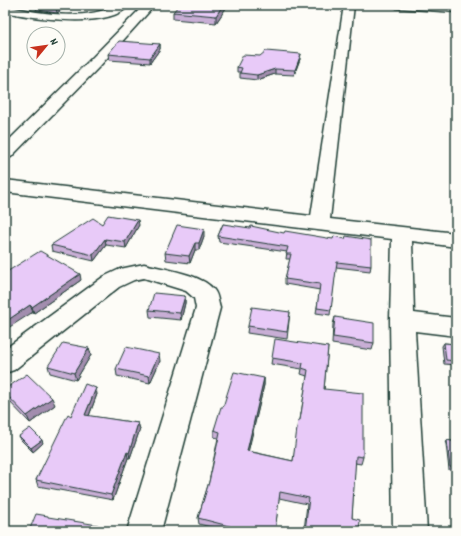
<svg xmlns="http://www.w3.org/2000/svg" width="461" height="536" font-family="Dekko,sans-serif">
	<rect width="100%" height="100%" fill="#fdfcf7"/>
	<filter id="ink" filterUnits="userSpaceOnUse"><feTurbulence type="fractalNoise" baseFrequency=".025" numOctaves="2"/><feDisplacementMap in="SourceGraphic" scale="8" xChannelSelector="R" yChannelSelector="G"/><feConvolveMatrix kernelMatrix="1 2 1 2 8 2 1 2 1" color-interpolation-filters="sRGB"/></filter>
	<g filter="url(#ink)">
		<g fill="none" stroke-linecap="round" stroke-linejoin="round">
			<defs>
				<path id="minor" d="M116,5H129C109,30 33,18 5,12V6C39,13 84,22 116,5Z
					M144,5H155L99,67L11,157L5,158V144L89,61Z
					M344,5H354L330,219L456,233V247L412,241L414,313L456,318V336L415,331L427,531H393L390,320L392,239L5,192V180L311,216Z
					M392,5L456,6V12L397,8Z
					M144,264C164,269 202,274 214,290C218,295 218,302 220,308L161,531H127L196,308L194,298L186,291L144,278L134,280L119,287L14,370L5,373V349L103,277L120,269Z"/>
			</defs>
			<!-- minor casing -->
			<use href="#minor" stroke="#1f3d34" stroke-width="3"/>
			<!-- minor -->
			<use href="#minor" fill="#fdfcf7" fill-rule="evenodd"/>
		</g>
		<!-- wall -->
		<path fill="#c8aed5" stroke="#1f3d34" d="M31,5H68L57,13L37,10Z
			M77,5H99L82,8Z
			M228,5L216,23L173,19V12Z
			M160,44V49L150,63L109,60L108,54Z
			M300,59L294,75L275,74L257,80L240,78V72H237V67Z
			M102,224L139,225L126,248L106,245L94,261L52,251L51,245Z
			M223,224L371,266L370,271L336,267L330,315L316,313L320,290L285,284V279L290,259H286L287,252L219,242L218,236Z
			M204,236L199,250H195L190,263L166,260L165,253Z
			M5,273L81,280L34,313L33,312Z
			M185,296V303L181,320L150,317L149,310Z
			M290,312L287,339L247,333L248,326Z
			M335,317L374,343L372,350L332,344L333,324Z
			M444,343L456,344V365L444,364L442,346Z
			M328,347L324,389L363,457L361,464L355,463L352,518L359,531H304L307,504L279,498L275,531H226L199,524L198,518L209,482L218,438L214,437V430L223,407L264,378V385L248,451L293,461L300,420L307,376L301,374L302,369L271,364L272,358Z
			M89,348L91,355L76,380L50,373L48,366Z
			M160,361L150,383L117,376L116,369Z
			M5,389L55,405L30,423L6,398L5,396Z
			M97,394L89,416L138,423L140,429L130,458H128L113,500L38,486L36,480L71,416Z
			M19,436L43,443L33,452L21,440Z
			M447,440L456,442V472L449,470L446,444Z"/>
		<!-- shaded-wall -->
		<path fill="#a28dae" stroke="#1f3d34" d="M60,5H68L57,13L56,8Z
			M81,5H99L82,8Z
			M223,5H228L216,23V16Z
			M160,44V49L150,63V58Z
			M301,54L300,59L294,75L295,70Z
			M275,69V74L257,80V75Z
			M138,220L139,225L126,248L125,242Z
			M204,229V236L199,250V243Z
			M105,239L106,245L94,261L93,255Z
			M195,243V250L190,263L189,256Z
			M80,274L81,280L34,313L32,307Z
			M185,296V303L181,320L180,313Z
			M30,305L33,312L5,330V322Z
			M89,348L91,355L76,380L74,373Z
			M159,354L160,361L150,383L149,376Z
			M264,378V385L247,457V451Z
			M96,388L97,394L87,421L85,415Z
			M52,398L55,405L30,423L27,416Z
			M138,423L140,429L130,458L129,453Z
			M42,440L43,443L33,452L31,448Z
			M127,452L128,458L113,500L111,495Z
			M98,525L100,531H96Z"/>
		<!-- building -->
		<path fill="#e8caf8" stroke="#1f3d34" d="M35,5H60L56,8Z
			M179,5H223L216,16L173,12Z
			M119,41L160,44L150,58L108,54Z
			M266,51L301,54L295,70L275,69L257,75L240,73L242,68L237,67L243,55L260,56Z
			M108,215L138,220L125,242L105,239L93,255L51,245L93,218L102,224Z
			M223,224L250,228L251,226L284,233L285,231L333,239L334,236L345,239L346,236L371,240V266L337,262L331,310L317,308L320,284L285,279L291,254H286L288,247L218,236Z
			M177,225L204,229L199,243H195L189,256L165,253Z
			M40,251L80,274L32,307L30,305L5,322V273Z
			M154,293L185,296L180,313L149,310Z
			M252,307L290,312L287,332L248,326Z
			M335,317L374,323V343L333,337Z
			M275,339L328,347L324,389L363,393V457L356,456L352,518L360,520L359,531H305L309,498L280,492L275,531H248L198,518L209,482L220,432L214,430L221,407H223L234,372L264,378L247,451L293,461L298,420H300L308,370L302,368L303,363L272,358Z
			M63,343L89,348L74,373L48,366Z
			M444,343L456,344V361L446,360Z
			M126,347L159,354L149,376L116,369Z
			M27,374L52,398L27,416L5,393V389Z
			M85,384L96,388L85,415L138,423L129,453L127,452L111,495L36,480L68,414L71,416Z
			M30,428L42,440L31,448L19,436Z
			M447,440L456,442V468L450,467Z
			M36,514L48,516V517L98,525L96,531H29Z"/>
	</g>
	<!-- margin -->
	<rect width="461" height="536" fill="none" stroke="#fdfcf7" stroke-width="20"/>
	<rect x="10" y="10" width="441" height="516" fill="none" stroke="#1f3d34" stroke-width="1.5" filter="url(#ink)"/>
	<!-- north arrow -->
	<g transform="translate(46 46) rotate(61)"><circle r="19" fill="#fdfcf7" stroke="#a4b0a9"/>
	<path d="M0-3L7 15L0 10L-7 15Z" fill="#c8321e"/>
	<text y="-6" font-size="11" font-weight="bold" text-anchor="middle" fill="#1f3d34">N</text>
	</g>
</svg>
